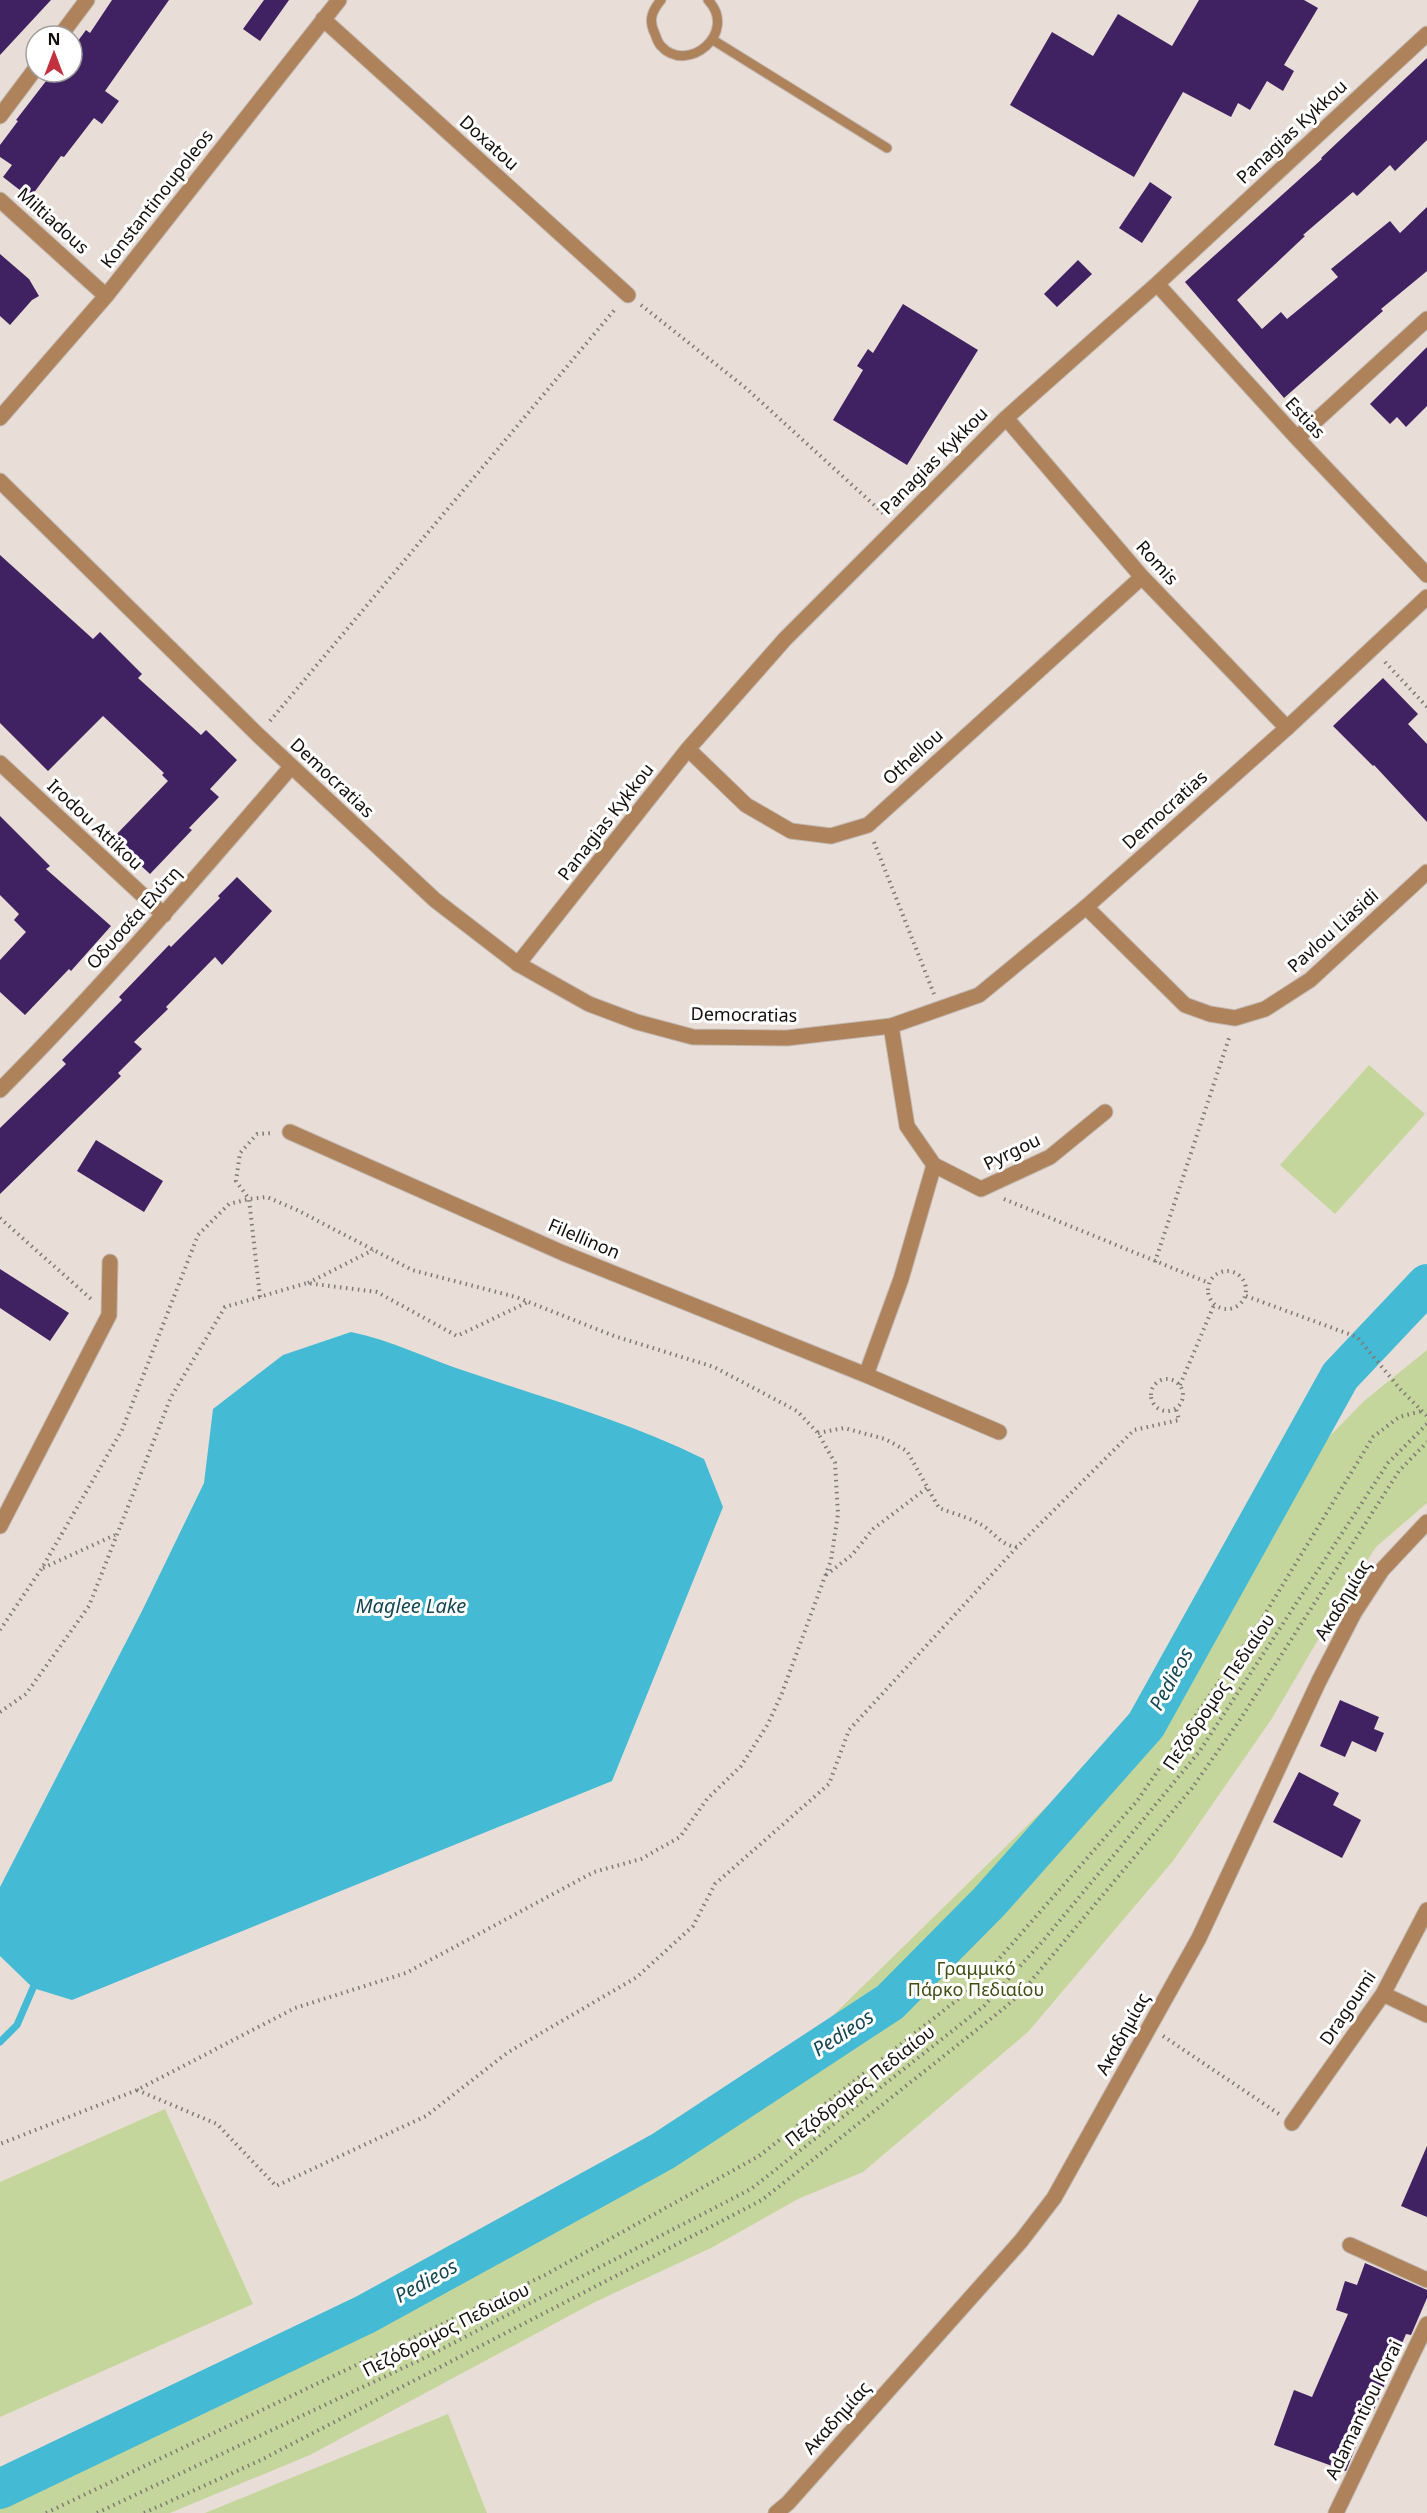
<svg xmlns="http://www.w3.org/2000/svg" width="1427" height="2513" font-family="'Noto Sans',sans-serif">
	<rect width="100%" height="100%" fill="#e9ded7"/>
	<!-- green -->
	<path fill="#c5d69c" d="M1369,1065L1425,1114L1335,1214L1280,1165Z
		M1427,1350V1503L1376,1547L1342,1599L1271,1720L1173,1861L1028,2032L863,2172L798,2199L711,2248L593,2303L310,2455L170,2513H0V2507L449,2285L675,2156L812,2036L1173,1683L1281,1517L1323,1443L1364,1401Z
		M165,2109L253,2304L0,2417V2182Z
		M448,2414L487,2513H205Z"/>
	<!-- water -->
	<path fill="#44bad5" d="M351,1332C391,1340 428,1359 468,1372C547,1399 629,1422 704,1459L723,1507L612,1781L72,2000L33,1988L0,1956V1887L142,1611L204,1483L213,1409L283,1355Z"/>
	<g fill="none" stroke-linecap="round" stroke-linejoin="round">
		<!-- stream -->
		<path stroke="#44bad5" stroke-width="7" d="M0,2042L17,2025L33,1988"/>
		<!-- river -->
		<path stroke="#44bad5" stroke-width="40" d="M0,2489L366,2314L663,2151L890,2002L989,1902L1146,1725L1340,1376L1427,1284"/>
	</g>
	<!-- building -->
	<path fill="#402262" d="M0,0H51L0,55Z
		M112,0H169L105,91L119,101L102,124L94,118L64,157L61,156L30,198L3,177L12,165L0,157V145L18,121L16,120L53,72H72V49L86,30L90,33Z
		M264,0H289L260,41L243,29Z
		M1199,0H1304L1318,8L1284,65L1294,71L1283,91L1267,81L1250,110L1238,103L1231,117L1183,92L1134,177L1010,105L1052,32L1093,56L1118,14L1172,46Z
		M1427,58V140L1395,171L1390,165L1357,196L1353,192L1303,235L1305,236L1237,300L1262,329L1281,312L1287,319L1338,277L1331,269L1390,221L1400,233L1427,207V271L1381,309L1383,311L1284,398L1185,282L1322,159L1321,158Z
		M1150,182L1172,197L1142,243L1119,228Z
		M0,254L29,279L39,296L32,300L10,325L0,316Z
		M1078,260L1092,274L1057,307L1044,294Z
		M903,304L978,350L907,465L833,420L863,370L857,366L868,349L873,353Z
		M1427,347V406L1406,427L1397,417L1390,424L1370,404Z
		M0,555L93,639L100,632L142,674L138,678L201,735L206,730L237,760L210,789L219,797L189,828L192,830L150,874L112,839L168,781L162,775L164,773L103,716L48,771L0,723Z
		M1383,678L1418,714L1408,724L1427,744V822L1374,765L1373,766L1333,726Z
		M0,816L50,866L46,869L111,926L71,971L69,969L25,1015L0,992V960L26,932L14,920L19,914L0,895Z
		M237,877L272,911L222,965L215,957L166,1007L168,1009L134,1042L142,1049L118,1073L121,1076L0,1194V1128L66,1064L62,1060L122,1000L119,997L169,945L171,947L220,898L218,896Z
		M96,1140L163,1181L144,1212L77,1171Z
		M0,1269L69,1313L50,1341L0,1308Z
		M1340,1700L1379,1717L1374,1729L1384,1733L1376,1752L1352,1741L1345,1757L1320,1746Z
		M1299,1772L1339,1793L1333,1805L1361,1820L1342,1858L1273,1822Z
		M1427,2146V2217L1401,2206Z
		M1365,2263L1427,2290V2298L1411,2335L1406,2334L1373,2412L1370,2411L1346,2471L1274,2445L1294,2390L1312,2397L1348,2314L1336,2310L1345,2281L1357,2285Z"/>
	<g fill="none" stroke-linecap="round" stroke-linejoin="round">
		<defs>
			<path id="service" d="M661,0C652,11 648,20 655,34C656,37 658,43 661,46C687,75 739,33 708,0
				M713,40L887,148"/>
			<path id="minor" d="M323,19L628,295
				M60,36L87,0
				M0,116L36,68
				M0,200L106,296
				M1157,284L1297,438L1427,575
				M0,418L106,296L339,0
				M1006,418L1142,577L1287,728
				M1297,438L1427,319
				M688,749L746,805L791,831L831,836L868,825L1142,577
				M0,763L164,915
				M1086,907L1185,1005L1210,1014L1235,1018L1265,1009L1310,980L1427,872
				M518,964L688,749L785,639L1006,418L1157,284L1427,34
				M891,1026L907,1126L934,1165L981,1189L1050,1157L1105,1112
				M0,1090C102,987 197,877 291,767
				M290,1132L563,1253L866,1375L901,1279L934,1165
				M866,1375L999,1432
				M0,1526L109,1315L110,1262
				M1383,1994L1427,2015
				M1292,2123L1383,1994L1427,1910
				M1350,2245L1427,2280
				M1336,2513L1427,2324"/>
			<path id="tertiary" d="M0,481L258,735L435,900L518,964L589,1004L637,1022L693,1037L787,1038L891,1026L979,995L1086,907L1287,728L1427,597
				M776,2513L788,2503L1021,2241L1054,2198L1199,1938L1319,1681L1354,1613L1382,1570L1427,1522"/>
		</defs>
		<!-- service casing -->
		<use href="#service" stroke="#c2b9b3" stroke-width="11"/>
		<!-- minor casing -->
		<use href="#minor" stroke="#c2b9b3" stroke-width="17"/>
		<!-- tertiary casing -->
		<use href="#tertiary" stroke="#c2b9b3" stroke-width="17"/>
		<!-- path -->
		<path stroke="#807974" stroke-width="4" stroke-dasharray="1.5 4.5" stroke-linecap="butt" d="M641,305L747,389L885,515
			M1385,662L1427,707
			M270,721L616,308
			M874,842L934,994
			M1004,1199L1209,1283
			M0,1218L91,1299
			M1155,1262L1230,1035
			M1208 1290a19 19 0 1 1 38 0a19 19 0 1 1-38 0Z
			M308,1283L373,1250
			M1246,1296L1357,1337L1401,1390L1427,1416
			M260,1297L249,1199L236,1181L240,1153L257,1134L274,1133
			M1151 1395a16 16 0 1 1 32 0a16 16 0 1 1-32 0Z
			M1180,1385L1214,1305
			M818,1433L844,1428L885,1439L907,1451L939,1508C952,1513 968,1517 980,1524C992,1530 1001,1546 1017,1547L1134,1430L1179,1420L1176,1409
			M43,1568L115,1535
			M826,1575L852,1555L873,1529L927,1488
			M0,1630L42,1568L122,1430L198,1235L229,1204L249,1199L267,1197L297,1210L412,1270L516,1297L614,1336L714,1367L797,1411L818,1433L835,1463L838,1514L831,1560L782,1693L768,1724L741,1766L707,1799L680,1837L641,1859L594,1872L406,1973L295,2008L137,2090L0,2144
			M0,1712L26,1694L89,1606L171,1397L225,1307L307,1283L377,1292L457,1336L528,1302
			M1163,2036L1279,2114
			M137,2090L217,2124L276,2186L426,2116L507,2053L637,1977L693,1926L715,1884L829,1784L849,1730L1017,1547
			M46,2513L545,2275L759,2156L976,1985L1137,1801L1260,1622L1373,1437L1399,1417L1422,1411
			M97,2513L426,2357L751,2189L984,2006L1042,1942L1199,1752L1388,1463L1427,1424
			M144,2513L261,2460L762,2200L1003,2009L1021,1993L1192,1788L1241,1718L1399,1471L1427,1442"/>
		<!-- service -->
		<use href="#service" stroke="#ae835b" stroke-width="9"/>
		<!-- minor -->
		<use href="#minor" stroke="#ae835b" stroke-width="15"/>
		<!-- tertiary -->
		<use href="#tertiary" stroke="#ae835b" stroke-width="15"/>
	</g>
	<g text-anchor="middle" stroke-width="6" stroke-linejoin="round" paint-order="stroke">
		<!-- street labels -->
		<g font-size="18" fill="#130f0d" stroke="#fff">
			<text transform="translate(1292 132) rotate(-43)" y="6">Panagias Kykkou</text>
			<text transform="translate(489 143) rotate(42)" y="6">Doxatou</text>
			<text transform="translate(157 199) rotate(-52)" y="6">Konstantinoupoleos</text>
			<text transform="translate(53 221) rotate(42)" y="6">Miltiadous</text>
			<text transform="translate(1305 418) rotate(47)" y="6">Estias</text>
			<text transform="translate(934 461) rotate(-45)" y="6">Panagias Kykkou</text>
			<text transform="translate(1157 563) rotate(48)" y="6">Romis</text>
			<text transform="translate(913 757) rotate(-42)" y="6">Othellou</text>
			<text transform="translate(332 778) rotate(43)" y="6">Democratias</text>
			<text transform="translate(1165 810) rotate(-42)" y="6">Democratias</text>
			<text transform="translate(606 822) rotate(-52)" y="6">Panagias Kykkou</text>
			<text transform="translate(95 825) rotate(43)" y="6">Irodou Attikou</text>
			<text transform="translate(134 918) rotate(-48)" y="6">Οδυσσέα Ελύτη</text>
			<text transform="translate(1333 931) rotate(-42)" y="6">Pavlou Liasidi</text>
			<text transform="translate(744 1015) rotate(1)" y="6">Democratias</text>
			<text transform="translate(1012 1152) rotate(-26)" y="6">Pyrgou</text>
			<text transform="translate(584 1239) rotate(23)" y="6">Filellinon</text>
			<text transform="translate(1343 1600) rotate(-59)" y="6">Ακαδημίας</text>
			<text transform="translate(1219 1692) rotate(-56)" y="6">Πεζόδρομος Πεδιαίου</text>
			<text transform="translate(1348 2008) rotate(-56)" y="6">Dragoumi</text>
			<text transform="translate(1123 2034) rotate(-61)" y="6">Ακαδημίας</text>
			<text transform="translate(860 2086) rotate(-38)" y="6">Πεζόδρομος Πεδιαίου</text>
			<text transform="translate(446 2330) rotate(-27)" y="6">Πεζόδρομος Πεδιαίου</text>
			<text transform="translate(1364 2410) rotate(-64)" y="6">Adamantiou Korai</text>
			<text transform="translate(837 2418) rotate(-48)" y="6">Ακαδημίας</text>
		</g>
		<!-- park labels -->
		<g font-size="18" fill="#414e12" stroke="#fff">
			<text x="976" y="1975">Γραμμικό<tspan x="976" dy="21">Πάρκο Πεδιαίου</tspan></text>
		</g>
		<!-- water labels -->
		<g font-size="20" font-style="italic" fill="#144753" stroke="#fff">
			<text x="411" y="1613">Maglee Lake</text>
			<text transform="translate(1171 1679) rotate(-61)" y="7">Pedieos</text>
			<text transform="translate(843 2033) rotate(-33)" y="7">Pedieos</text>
			<text transform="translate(426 2281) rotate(-29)" y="7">Pedieos</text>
		</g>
	</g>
	<!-- north arrow -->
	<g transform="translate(54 54)"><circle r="28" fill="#ffffff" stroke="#a19f9e" stroke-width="1.5"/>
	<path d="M0-4.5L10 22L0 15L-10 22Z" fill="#c1313f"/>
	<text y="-9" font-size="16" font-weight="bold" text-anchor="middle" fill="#130f0d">N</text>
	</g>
</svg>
